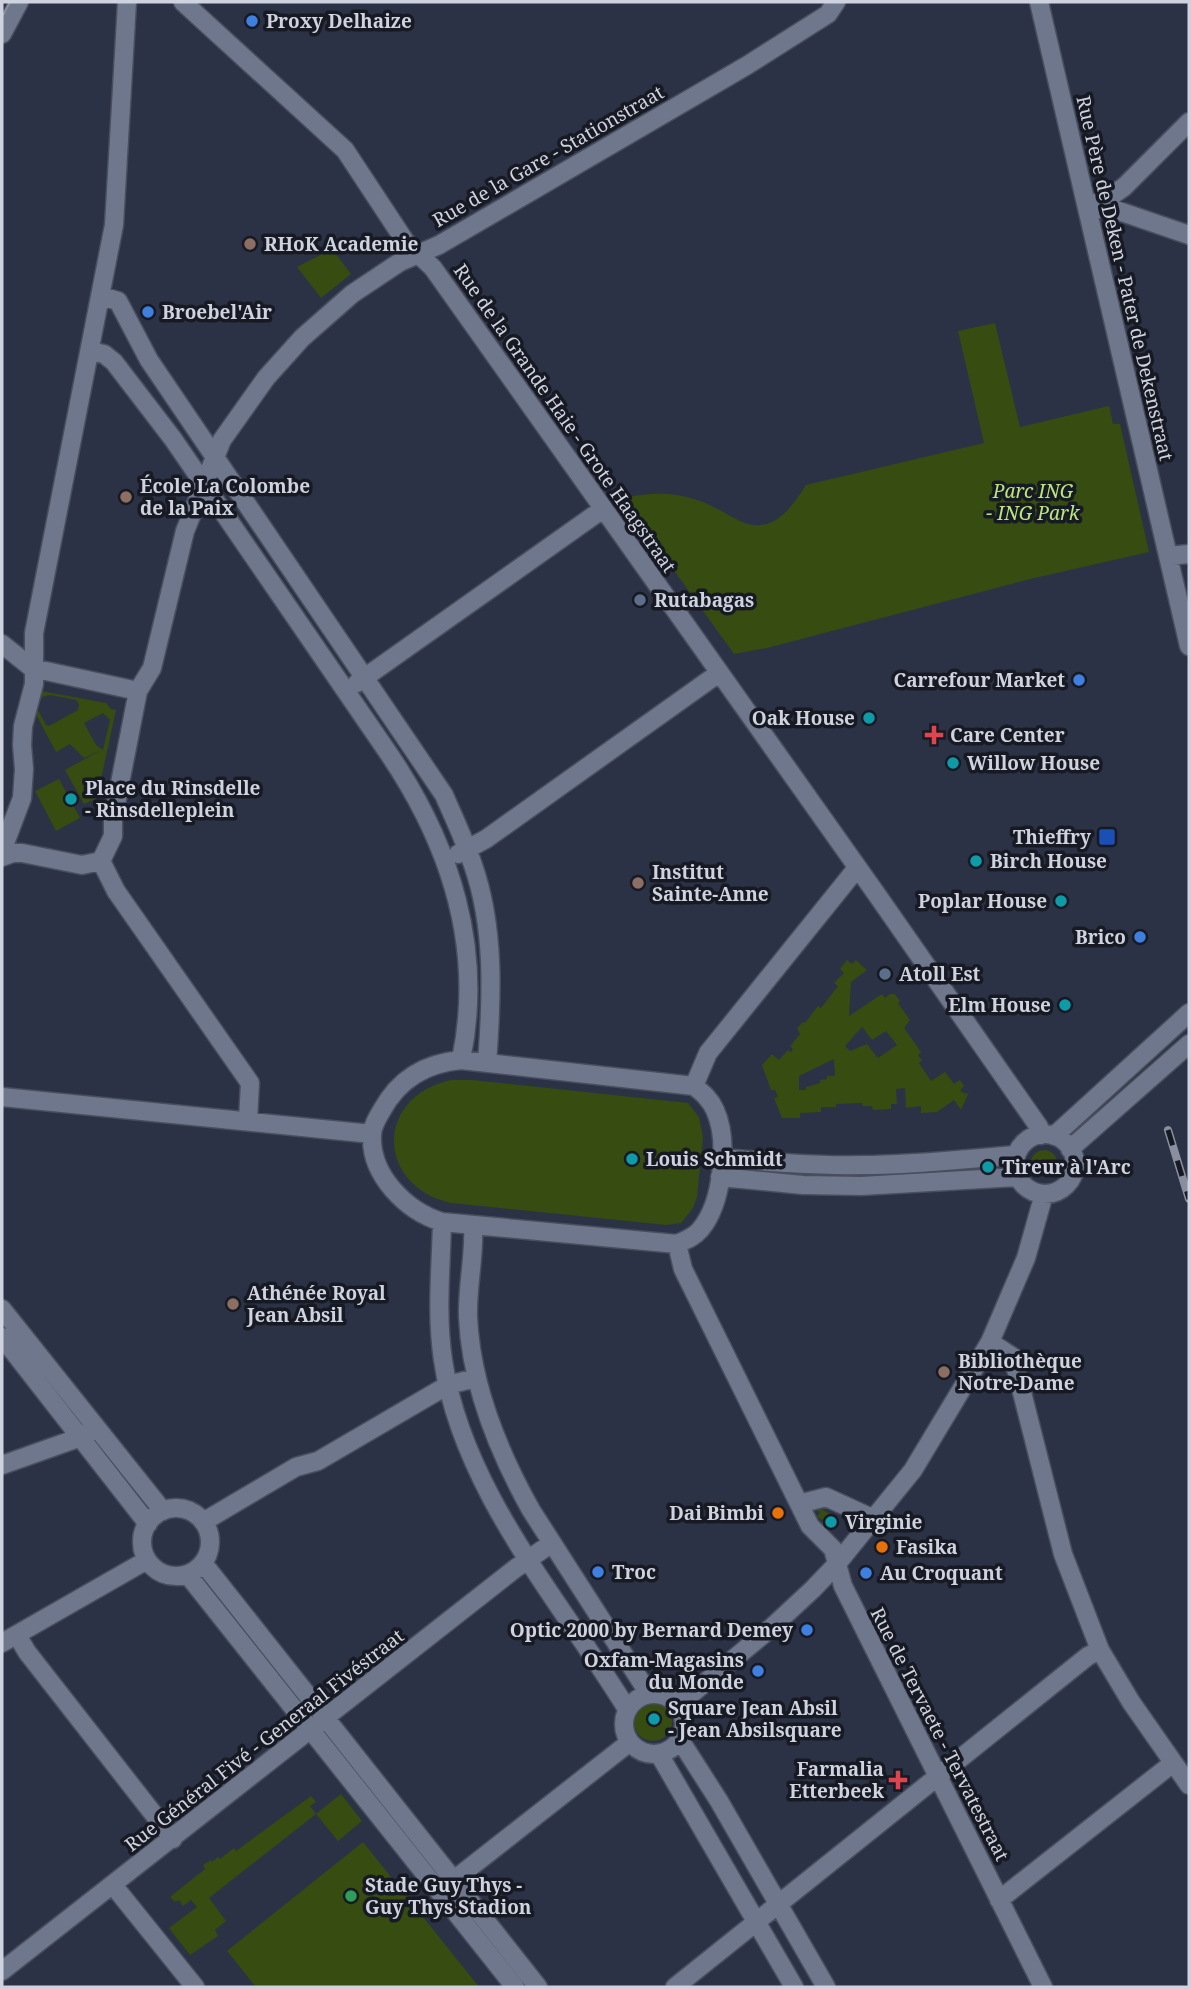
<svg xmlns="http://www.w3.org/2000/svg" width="1191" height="1989" font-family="'Noto Serif',serif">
	<rect width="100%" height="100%" fill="#2b3245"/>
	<!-- green -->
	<path fill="#364c11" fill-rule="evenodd" d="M332,249L351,274L321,298L297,267Z
		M995,323L1020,427L1109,406L1113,424H1120L1149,552L1030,579L767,648L734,654L622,498C647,493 672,491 697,500C713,505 727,515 742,522C773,535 792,507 806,485L984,443L958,331Z
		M36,690L106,703L111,709L116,710L97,798L84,804L65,770L101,750L84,758L70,744L56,752L32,707ZM50,695L76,700L79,704L78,710L49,726L46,725L37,708L42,697ZM103,713L110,720L103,750L96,745L84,723Z
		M59,779L80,818L56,831L35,791Z
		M847,960L852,964L856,960L867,970L851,982L849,1016L882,994L885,998L890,994H895L900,1001L898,1003L910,1020L904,1028L921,1052L918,1055L922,1060L919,1063L931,1081L945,1072L954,1084L960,1080L964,1086L960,1091L966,1094L969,1092L961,1110L954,1100L937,1112L921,1113V1106L906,1108L905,1088L896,1089L897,1104H891V1109L873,1110L872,1106H863L862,1103L836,1104V1107H821V1112L800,1113V1118H782L774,1098L778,1097L775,1090H771L762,1065L772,1054L779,1060L788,1050L791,1052L793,1049L790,1046L800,1034L797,1028L803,1022L805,1023L818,1006L821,1008L838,986L834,983L844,973L840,969ZM862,1027L872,1040L886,1031L897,1045L878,1058L867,1044L850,1051L845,1046ZM834,1059L835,1076H827V1079L820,1080V1083L806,1087V1090H799V1076Z
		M451,1080H472L688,1103L699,1117L703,1137L697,1197L693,1208L681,1223L666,1225L451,1203C376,1186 374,1097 451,1080Z
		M1031 1163a13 13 0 1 1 26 0a13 13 0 1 1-26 0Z
		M996,1163V1171L840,1179L747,1174V1167Z
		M815,1505L838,1519L828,1530L821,1525L823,1520L817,1517L820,1512L813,1508Z
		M212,1582L308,1703L301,1708L205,1588Z
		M634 1722a19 19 0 1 1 38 0a19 19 0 1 1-38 0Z
		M341,1794L362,1821L338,1841L316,1814L209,1898L226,1921L215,1930L218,1936L190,1955L169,1928L197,1907L191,1900L183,1906L179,1900L175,1902L170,1897L205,1869L203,1865L211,1860L212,1862L218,1857L220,1859L234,1848L236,1851L311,1796L316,1802L310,1806L316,1814Z
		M363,1842L479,1987H256L227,1951Z"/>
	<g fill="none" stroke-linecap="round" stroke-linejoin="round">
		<defs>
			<path id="minor" d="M183,2L345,150L405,241L433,268L875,892L1039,1127L1041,1135
				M1039,2L1189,646
				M2,34L19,2
				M1087,207L1111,196L1124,187L1189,122
				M1089,207L1116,210L1189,235
				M101,296L118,301L149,360L444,795C454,818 465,841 473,865C495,928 492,997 487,1063
				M90,351L104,354L114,362L173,439L389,754C451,846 484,950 461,1060
				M1168,556L1189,554
				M2,644L32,668L138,691L113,819V836L101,861
				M357,683L603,509
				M138,691L152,668L185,531L222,440L266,378L302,338L352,294L400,262L439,245L746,66L828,14L836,2
				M2,851L22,798L24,769L22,745L23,726L34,684V633L114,225L127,2
				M458,854L486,839L719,673
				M2,857L13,853H22L82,865L101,861
				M101,861L116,891L250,1083L248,1120
				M461,1060L694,1086C703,1093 710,1099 715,1110C729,1141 723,1203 700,1230C694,1237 686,1240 677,1244L442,1222C406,1211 370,1175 372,1135C372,1126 378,1117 382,1110C399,1079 426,1063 461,1060Z
				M694,1086L708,1053L857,868
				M2,1097L372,1134
				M1015 1164a30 30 0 1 1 60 0a30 30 0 1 1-60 0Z
				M1054,1136L1189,1013
				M1070,1149L1189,1044
				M723,1158C769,1162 815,1166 862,1165C913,1165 965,1159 1016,1155
				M720,1177L803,1185L861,1186L1018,1177
				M442,1222C441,1268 436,1314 443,1360C462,1490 560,1600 627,1709
				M473,1226C475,1254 467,1286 468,1317C471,1385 498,1451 531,1510L649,1694
				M677,1244L683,1269L810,1526L833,1549L843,1586L1043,1987
				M2,1309L163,1511
				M2,1337L148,1524
				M990,1342L1013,1357L1063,1554L1100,1650L1131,1702L1189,1785
				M2,1465L81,1437L90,1431
				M799,1504L826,1497L874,1519
				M142 1542a34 34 0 1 1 68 0a34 34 0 1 1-68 0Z
				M203,1522L296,1467L318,1461L448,1385L476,1378
				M203,1563L538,1987
				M187,1574L515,1987
				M17,1635L27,1652L173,1839
				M2,1643L147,1560
				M624 1724a30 30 0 1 1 60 0a30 30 0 1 1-60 0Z
				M678,1705L771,1628L813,1589L836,1565L913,1470L990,1342L1026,1258L1044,1194
				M680,1740L719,1801L826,1987
				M659,1754L794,1987
				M113,1885L195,1987
				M445,1887L630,1742
				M999,1900L1173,1763
				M2,1971L516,1568L552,1543
				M675,1987L1088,1656L1100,1650"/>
		</defs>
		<!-- minor casing -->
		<use href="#minor" stroke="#484e5d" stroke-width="21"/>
		<!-- minor -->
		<use href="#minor" stroke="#6f778d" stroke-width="18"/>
		<!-- tram -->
		<path stroke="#898f9e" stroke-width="2" d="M2,17L10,2"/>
		<defs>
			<path id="rail" d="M1168,1130L1189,1199"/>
		</defs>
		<!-- rail casing -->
		<use href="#rail" stroke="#898f9e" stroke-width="8"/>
		<!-- rail -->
		<use href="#rail" stroke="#171a23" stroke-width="5" stroke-dasharray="16" stroke-linecap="butt"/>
	</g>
	<!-- markers -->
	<g fill="#3f7fe0" stroke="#171a23" stroke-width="2.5">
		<circle cx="252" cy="21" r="7"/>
		<circle cx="148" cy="312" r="7"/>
		<circle cx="1079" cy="680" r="7"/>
		<circle cx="1140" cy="937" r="7"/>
		<circle cx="598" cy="1572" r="7"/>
		<circle cx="866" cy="1573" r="7"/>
		<circle cx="807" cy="1630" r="7"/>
		<circle cx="758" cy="1671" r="7"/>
	</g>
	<g fill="#8d6e63" stroke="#171a23" stroke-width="2.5">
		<circle cx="250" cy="244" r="7"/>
		<circle cx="126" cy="497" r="7"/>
		<circle cx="638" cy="883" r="7"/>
		<circle cx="233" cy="1304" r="7"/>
		<circle cx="944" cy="1372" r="7"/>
	</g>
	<g fill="#5c6f8a" stroke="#171a23" stroke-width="2.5">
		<circle cx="640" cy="600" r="7"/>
		<circle cx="885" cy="974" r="7"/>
	</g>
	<g fill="#0f9aa8" stroke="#171a23" stroke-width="2.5">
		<circle cx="869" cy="718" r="7"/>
		<circle cx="953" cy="763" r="7"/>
		<circle cx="71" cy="799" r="7"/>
		<circle cx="976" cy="861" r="7"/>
		<circle cx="1061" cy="901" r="7"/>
		<circle cx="1065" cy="1005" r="7"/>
		<circle cx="632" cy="1159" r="7"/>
		<circle cx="988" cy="1167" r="7"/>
		<circle cx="831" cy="1522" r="7"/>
		<circle cx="654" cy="1719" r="7"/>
	</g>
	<g fill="#e0444e" stroke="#171a23" stroke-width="2.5">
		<path d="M930.5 724.5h7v7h7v7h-7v7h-7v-7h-7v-7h7z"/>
		<path d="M894.5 1769.5h7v7h7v7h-7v7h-7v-7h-7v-7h7z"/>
	</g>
	<rect fill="#1a4fb4" stroke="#171a23" stroke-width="2.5" x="1098" y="828" width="18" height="18" rx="3.5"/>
	<g fill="#e8710a" stroke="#171a23" stroke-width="2.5">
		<circle cx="778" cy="1513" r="7"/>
		<circle cx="882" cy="1547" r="7"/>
	</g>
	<circle fill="#2e9e5b" stroke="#171a23" stroke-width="2.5" cx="351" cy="1896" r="7"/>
	<g text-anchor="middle" stroke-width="7" stroke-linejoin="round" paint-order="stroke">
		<!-- poi labels -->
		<g font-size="19" font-weight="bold" fill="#ced3df" stroke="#171a23" text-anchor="start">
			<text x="266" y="28">Proxy Delhaize</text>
			<text x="264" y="251">RHoK Academie</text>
			<text x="162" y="319">Broebel'Air</text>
			<text x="140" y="493">École La Colombe<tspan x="140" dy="22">de la Paix</tspan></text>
			<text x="654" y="607">Rutabagas</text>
			<text x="1065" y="687" text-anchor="end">Carrefour Market</text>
			<text x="855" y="725" text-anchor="end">Oak House</text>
			<text x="950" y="742">Care Center</text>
			<text x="967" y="770">Willow House</text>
			<text x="85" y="795">Place du Rinsdelle<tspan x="85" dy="22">- Rinsdelleplein</tspan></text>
			<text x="1091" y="844" text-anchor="end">Thieffry</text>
			<text x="990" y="868">Birch House</text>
			<text x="652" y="879">Institut<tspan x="652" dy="22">Sainte-Anne</tspan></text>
			<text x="1047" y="908" text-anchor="end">Poplar House</text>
			<text x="1126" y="944" text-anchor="end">Brico</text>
			<text x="899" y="981">Atoll Est</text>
			<text x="1051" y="1012" text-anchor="end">Elm House</text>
			<text x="646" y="1166">Louis Schmidt</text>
			<text x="1002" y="1174">Tireur à l'Arc</text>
			<text x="247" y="1300">Athénée Royal<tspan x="247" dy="22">Jean Absil</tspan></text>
			<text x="958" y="1368">Bibliothèque<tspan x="958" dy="22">Notre-Dame</tspan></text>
			<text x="764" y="1520" text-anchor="end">Dai Bimbi</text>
			<text x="845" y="1529">Virginie</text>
			<text x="896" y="1554">Fasika</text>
			<text x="612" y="1579">Troc</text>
			<text x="880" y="1580">Au Croquant</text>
			<text x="793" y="1637" text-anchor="end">Optic 2000 by Bernard Demey</text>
			<text x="744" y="1667" text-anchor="end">Oxfam-Magasins<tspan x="744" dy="22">du Monde</tspan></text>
			<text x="668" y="1715">Square Jean Absil<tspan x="668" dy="22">- Jean Absilsquare</tspan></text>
			<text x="884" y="1776" text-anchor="end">Farmalia<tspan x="884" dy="22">Etterbeek</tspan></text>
			<text x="365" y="1892">Stade Guy Thys -<tspan x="365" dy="22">Guy Thys Stadion</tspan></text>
		</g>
		<!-- street labels -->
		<g font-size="19" fill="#ced3df" stroke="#171a23">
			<text transform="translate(548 156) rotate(-30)" y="7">Rue de la Gare - Stationstraat</text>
			<text transform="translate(1125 278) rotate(77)" y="7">Rue Père de Deken - Pater de Dekenstraat</text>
			<text transform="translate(565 418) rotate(55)" y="7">Rue de la Grande Haie - Grote Haagstraat</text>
			<text transform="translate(940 1734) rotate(63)" y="7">Rue de Tervaete - Tervatestraat</text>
			<text transform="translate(264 1740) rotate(-38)" y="7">Rue Général Fivé - Generaal Fivéstraat</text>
		</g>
		<!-- park labels -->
		<g font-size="19" font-style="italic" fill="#bae67d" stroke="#171a23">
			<text x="1033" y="498">Parc ING<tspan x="1033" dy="22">- ING Park</tspan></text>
		</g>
	</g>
	<!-- border -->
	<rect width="1191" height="1989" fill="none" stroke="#ced3df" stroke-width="7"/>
</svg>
